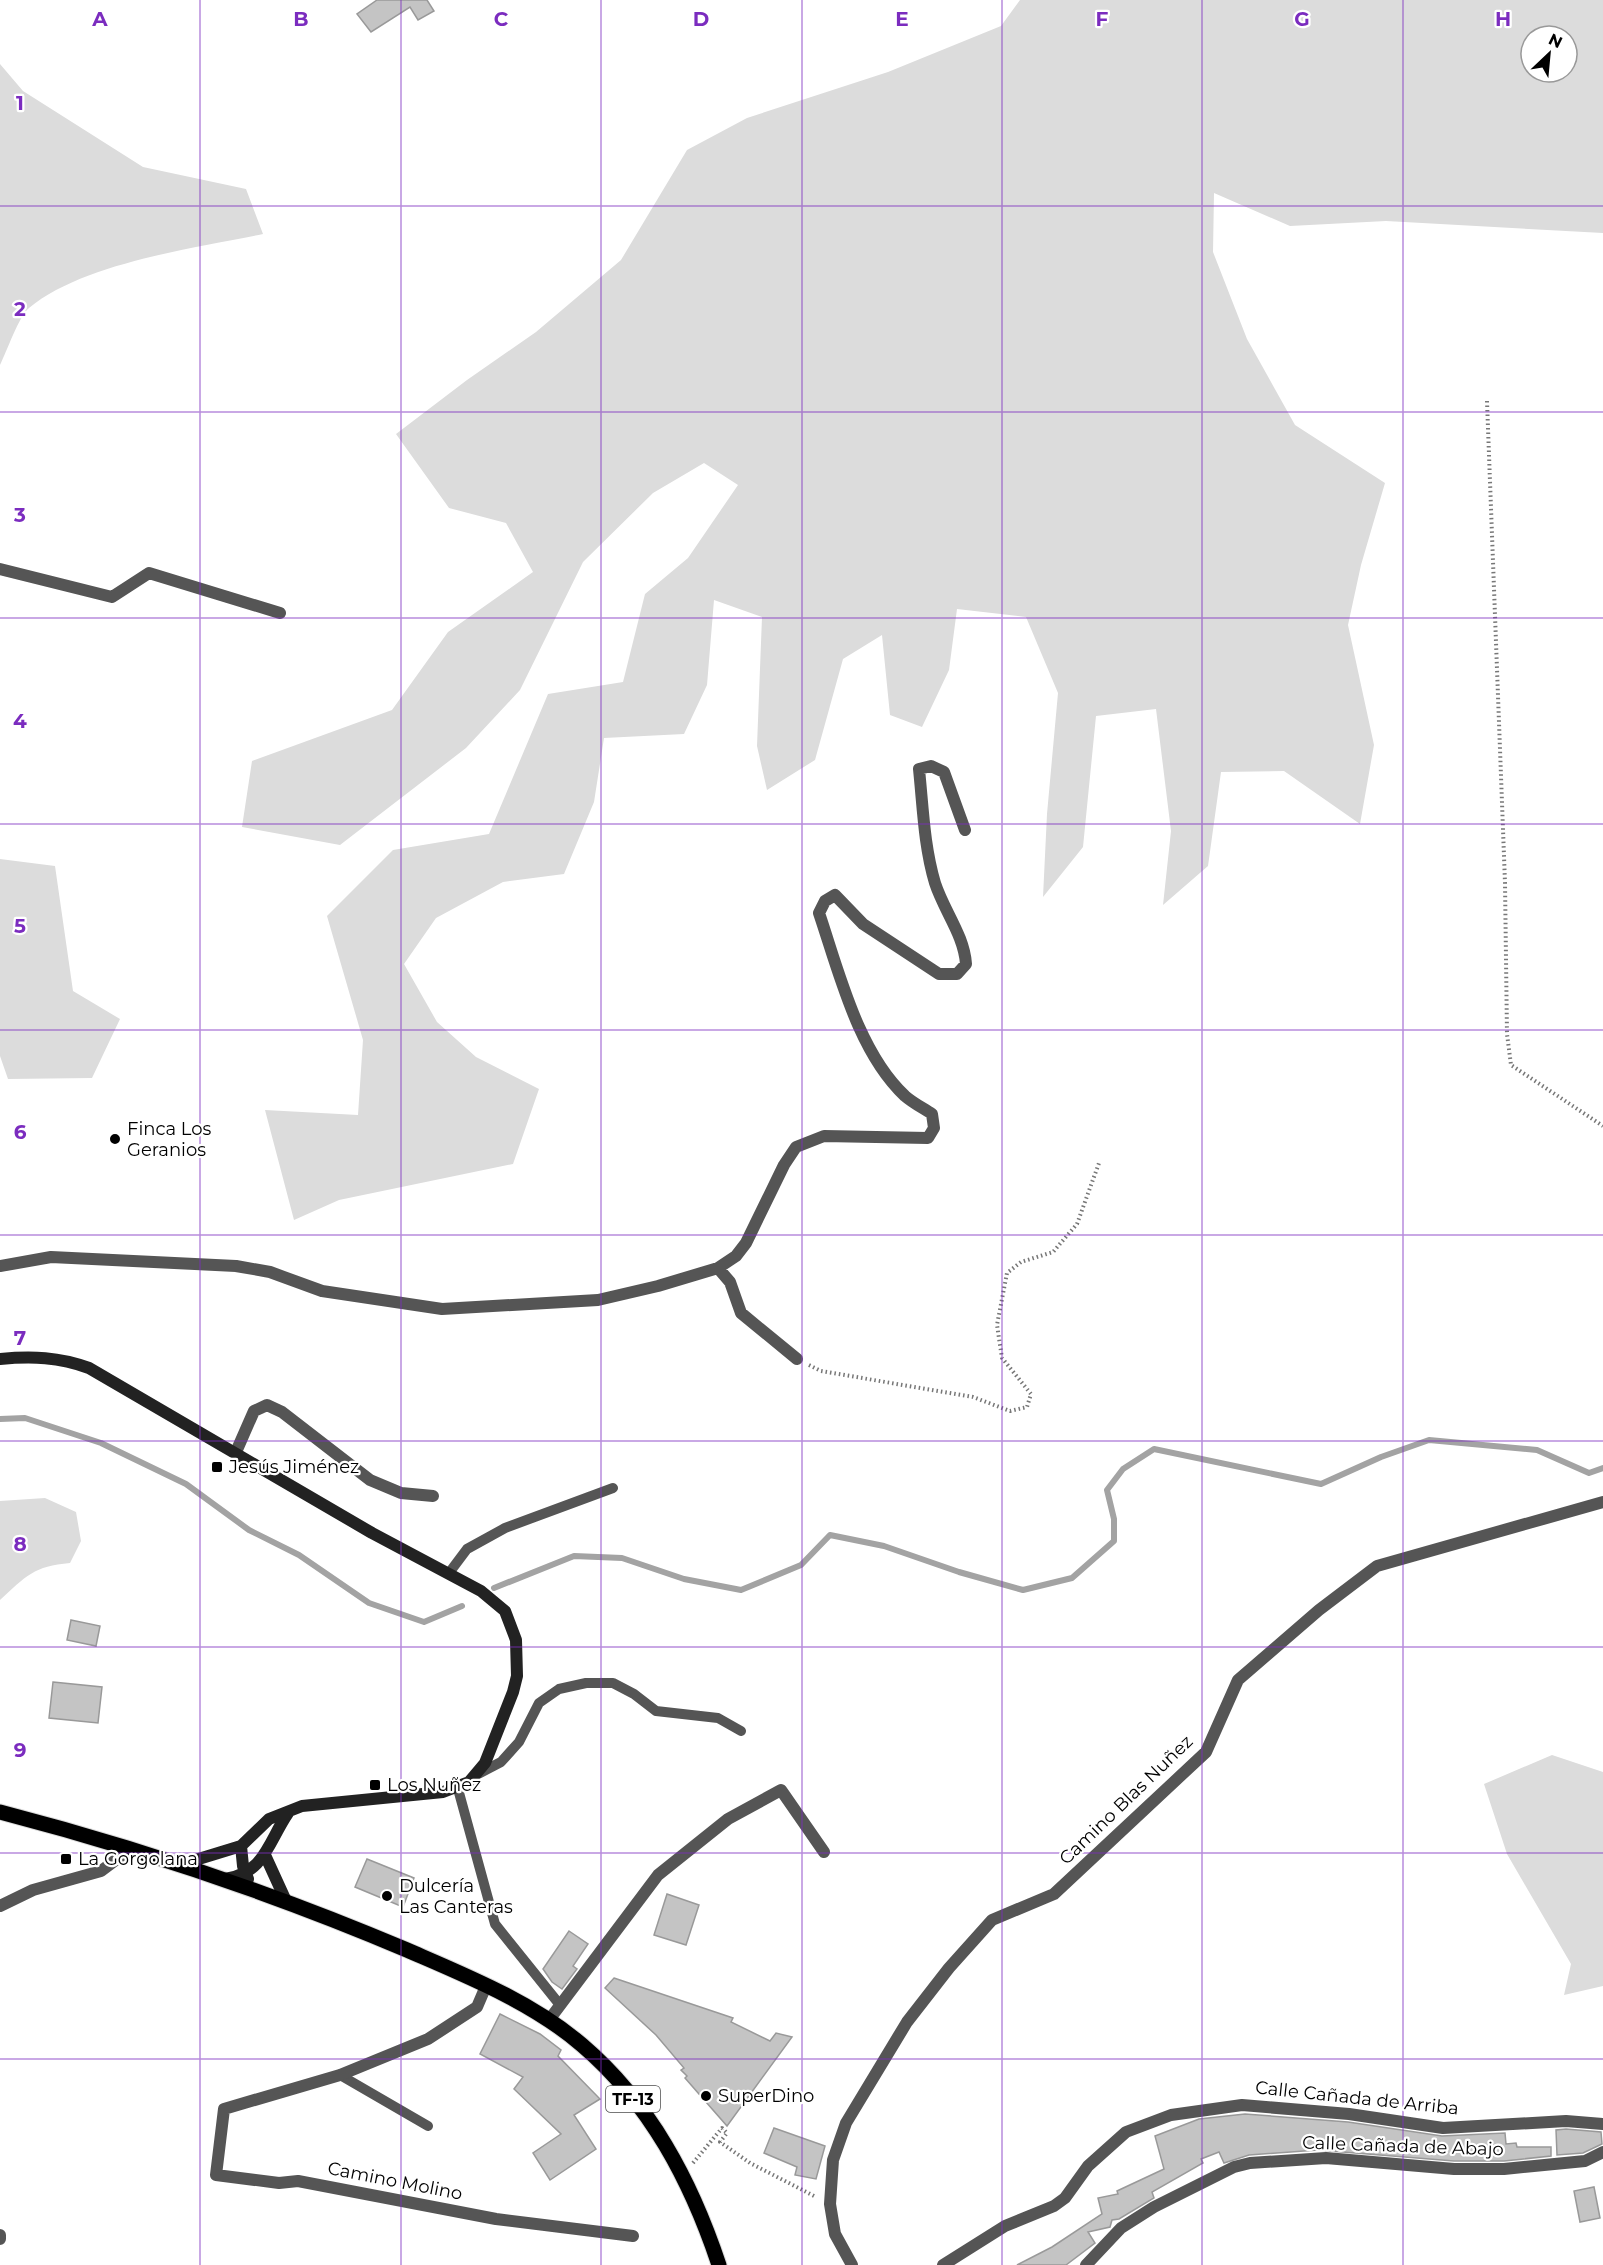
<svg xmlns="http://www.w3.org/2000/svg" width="1603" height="2265" font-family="Montserrat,sans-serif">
	<rect width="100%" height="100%" fill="#fff"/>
	<!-- green -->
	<path fill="#dcdcdc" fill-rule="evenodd" d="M1020,0H1603V233L1386,221L1290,226L1214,193L1213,252L1247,339L1295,425L1385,483L1361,565L1348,625L1374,745L1360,824L1284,771L1221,772L1208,866L1163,905L1171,831L1156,709L1096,716L1083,847L1043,897L1047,814L1058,693L1026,617L957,609L949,670L922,727L890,715L882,635L843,659L815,760L767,790L757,746L762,617L714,600L707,685L684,734L604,738L594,802L564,874L503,882L436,918L404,964L437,1022L476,1057L539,1089L513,1164L339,1200L294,1220L265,1110L358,1115L363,1040L327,916L393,850L489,834L548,694L623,682L645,594L688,558L738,485L704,463L653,493L583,562L520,690L466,748L340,845L242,827L252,761L392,710L448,632L533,572L506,523L449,508L396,434L467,380L536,332L621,260L687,150L747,118L888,72L1001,26ZM1531,36H1567V72H1531Z
		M0,64L23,91L143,167L246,189L263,234C195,248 83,263 29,308C19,316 7,351 0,365Z
		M0,859L55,866L73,991L120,1019L92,1078L8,1079L0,1056Z
		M45,1498L76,1512L81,1541L70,1563C34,1566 26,1576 0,1600V1501Z
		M1552,1755L1603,1772V1986L1564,1995L1571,1964L1507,1854L1484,1784Z"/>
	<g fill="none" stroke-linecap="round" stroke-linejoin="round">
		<!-- stream -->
		<path stroke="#a3a3a3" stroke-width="6" d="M0,1419L25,1418L101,1443L186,1484L249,1530L299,1555L369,1603L424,1622L462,1606
			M494,1588L574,1556L622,1558L684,1579L741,1590L801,1565L830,1535L884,1546L959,1572L1023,1590L1072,1578L1114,1541V1519L1107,1490L1123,1469L1154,1449L1321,1484L1381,1457L1429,1440L1537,1450L1589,1473L1603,1468"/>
	</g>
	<!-- building -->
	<path fill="#c4c4c4" stroke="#999" stroke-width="1.5" d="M377,0H427L434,11L418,20L410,7L371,32L357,14Z
		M71,1620L100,1626L96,1646L67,1640Z
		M53,1682L102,1687L98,1723L49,1718Z
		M367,1859L414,1878L403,1907L355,1887Z
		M667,1894L699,1905L686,1945L654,1935Z
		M569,1931L588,1944L573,1966L577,1969L562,1989L552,1982L543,1969Z
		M614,1978L733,2018L731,2022L770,2041L776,2033L792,2037L727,2126L685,2078L687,2076L681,2070L684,2068L656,2035L605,1988Z
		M500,2014L540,2034L561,2050L558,2056L600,2099L574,2115L596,2149L550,2180L533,2153L561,2134L514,2089L523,2077L480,2054Z
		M1245,2114L1348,2122L1442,2136L1505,2133L1506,2144L1516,2143L1517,2147H1551V2156L1504,2161H1454L1318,2150L1249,2155L1224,2163L1219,2152L1201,2159L1203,2163L1152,2192L1154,2198L1119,2219L1112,2220L1110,2227L1088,2232L1095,2243L1066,2265H1017L1052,2247L1102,2214L1098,2198L1118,2194L1117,2191L1164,2169L1155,2136L1199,2119Z
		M774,2128L825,2146L816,2179L795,2175L797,2167L764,2153Z
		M1566,2129L1601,2132L1602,2144L1583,2153L1557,2155L1556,2130Z
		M1594,2187L1600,2218L1580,2222L1574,2191Z"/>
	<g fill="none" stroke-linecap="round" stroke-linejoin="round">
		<defs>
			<path id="primary" d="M0,1812C139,1848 275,1894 407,1950C467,1976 532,2002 582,2045C650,2103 691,2181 719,2265"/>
		</defs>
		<!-- primary casing -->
		<use href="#primary" stroke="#dbdbdb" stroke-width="17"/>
		<!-- path -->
		<path stroke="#777" stroke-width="4" stroke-dasharray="1.5 3" stroke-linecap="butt" d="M1487,401L1505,883L1507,1034L1511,1065L1603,1126
			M809,1365L821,1371L973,1397L1010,1411L1027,1407L1031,1394L1002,1358L997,1325L1007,1273L1021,1262L1053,1252L1077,1224L1099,1163
			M693,2163L722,2128L727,2133L720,2142L750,2163L816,2197"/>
		<!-- lane -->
		<path stroke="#555" stroke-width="10" d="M449,1573L467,1549L505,1528L613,1488
			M478,1774L501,1762L519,1742L539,1703L559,1689L586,1683H613L634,1694L656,1711L718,1718L741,1731
			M458,1789L495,1924L560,2005
			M340,2075L428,2126"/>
		<!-- street -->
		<path stroke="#555" stroke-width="12" d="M0,569L112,597L149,573L280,613
			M0,1266L51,1257L236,1266L270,1272L322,1291L442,1309L598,1300L658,1286L718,1268L736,1256L746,1243L784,1165L796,1147L824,1136L928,1138L934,1128L932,1114C923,1108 913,1103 905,1096C858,1052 839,972 819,913L825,901L835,895L863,924L939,974H957L966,964C964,935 944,911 935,883C924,846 923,808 919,769L931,766L944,772L965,830
			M718,1268L730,1282L741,1313L797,1359
			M236,1452L254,1411L267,1405L282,1412L370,1480L401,1493L433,1496
			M0,1906L33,1890L101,1871L129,1850
			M486,1986L477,2007L428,2039L340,2075L224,2109L216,2175L279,2183L298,2181L496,2219L633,2236
			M549,2020L658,1875L728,1819L781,1790L824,1852
			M0,2235V2239
			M852,2265L835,2234L830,2204L833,2160L846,2123L907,2022L949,1968L992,1920L1054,1894L1206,1752L1238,1680L1319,1610L1377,1566L1603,1502
			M943,2265L1005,2226L1054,2206L1065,2198L1088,2166L1126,2132L1171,2115L1242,2105L1349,2114L1443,2128L1566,2121L1603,2124
			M1086,2265L1121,2228L1154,2207L1234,2167L1250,2163L1326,2158L1454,2169H1504L1585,2161L1603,2152"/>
		<!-- secondary -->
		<path stroke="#222" stroke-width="12" d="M0,1359C32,1356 59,1357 89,1368L372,1533L481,1591L505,1611L516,1640L517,1676L513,1692L485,1763L469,1782L443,1792L302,1806L269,1819L241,1846L179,1865
			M241,1846L243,1866L248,1879
			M265,1855L286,1901
			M225,1879C265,1873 268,1842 288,1813"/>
		<!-- primary -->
		<use href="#primary" stroke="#000" stroke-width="15"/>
	</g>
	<!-- grid -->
	<path fill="none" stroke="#7b2cbf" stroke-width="1.5" stroke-opacity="0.55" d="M200,0V2265M401,0V2265M601,0V2265M802,0V2265M1002,0V2265M1202,0V2265M1403,0V2265M0,206H1603M0,412H1603M0,618H1603M0,824H1603M0,1030H1603M0,1235H1603M0,1441H1603M0,1647H1603M0,1853H1603M0,2059H1603"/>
	<!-- markers -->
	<g fill="#000" stroke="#fff" stroke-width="2">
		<circle cx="115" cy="1139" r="6"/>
		<rect x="211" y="1461" width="12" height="12" rx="3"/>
		<rect x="369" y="1779" width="12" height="12" rx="3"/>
		<rect x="60" y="1853" width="12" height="12" rx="3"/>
		<circle cx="387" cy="1896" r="6"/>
		<circle cx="706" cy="2096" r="6"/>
	</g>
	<g text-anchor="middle" stroke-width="4.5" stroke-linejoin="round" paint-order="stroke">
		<!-- shield labels -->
		<rect fill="#fff" stroke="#4c4c4c" stroke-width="1.5" x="606" y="2086" width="54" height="26" rx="4.5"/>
		<g font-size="16" font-weight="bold" fill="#000">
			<text x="633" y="2105">TF-13</text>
		</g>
		<!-- poi labels -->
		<g font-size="18" fill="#000" stroke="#fff" text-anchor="start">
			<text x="127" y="1135">Finca Los<tspan x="127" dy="21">Geranios</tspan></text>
			<text x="229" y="1473">Jesús Jiménez</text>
			<text x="387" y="1791">Los Nuñez</text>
			<text x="78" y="1865">La Gorgolana</text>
			<text x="399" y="1892">Dulcería<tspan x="399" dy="21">Las Canteras</tspan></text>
			<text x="718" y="2102">SuperDino</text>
		</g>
		<!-- street labels -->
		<g font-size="18" fill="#000" stroke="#fff">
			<text transform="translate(1126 1800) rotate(-44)" y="6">Camino Blas Nuñez</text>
			<text transform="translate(1357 2098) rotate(6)" y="6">Calle Cañada de Arriba</text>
			<text transform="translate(1403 2146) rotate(2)" y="6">Calle Cañada de Abajo</text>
			<text transform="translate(395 2181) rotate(11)" y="6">Camino Molino</text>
		</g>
	</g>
	<g font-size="20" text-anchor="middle" font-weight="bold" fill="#7b2cbf" stroke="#fff" stroke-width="4.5" stroke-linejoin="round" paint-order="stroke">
		<text x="100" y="26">A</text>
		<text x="301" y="26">B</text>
		<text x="501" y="26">C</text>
		<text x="701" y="26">D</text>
		<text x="902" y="26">E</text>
		<text x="1102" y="26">F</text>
		<text x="1302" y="26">G</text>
		<text x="1503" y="26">H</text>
		<text x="20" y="110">1</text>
		<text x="20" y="316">2</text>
		<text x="20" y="522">3</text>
		<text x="20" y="728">4</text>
		<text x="20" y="933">5</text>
		<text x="20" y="1139">6</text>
		<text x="20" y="1345">7</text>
		<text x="20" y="1551">8</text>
		<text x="20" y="1757">9</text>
	</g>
	<!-- north arrow -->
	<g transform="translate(1549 54) rotate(26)"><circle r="28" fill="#ffffff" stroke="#999999" stroke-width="1.5"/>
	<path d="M0-4.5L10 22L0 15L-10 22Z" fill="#000000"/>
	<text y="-9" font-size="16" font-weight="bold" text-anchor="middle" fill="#000000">N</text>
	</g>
</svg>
